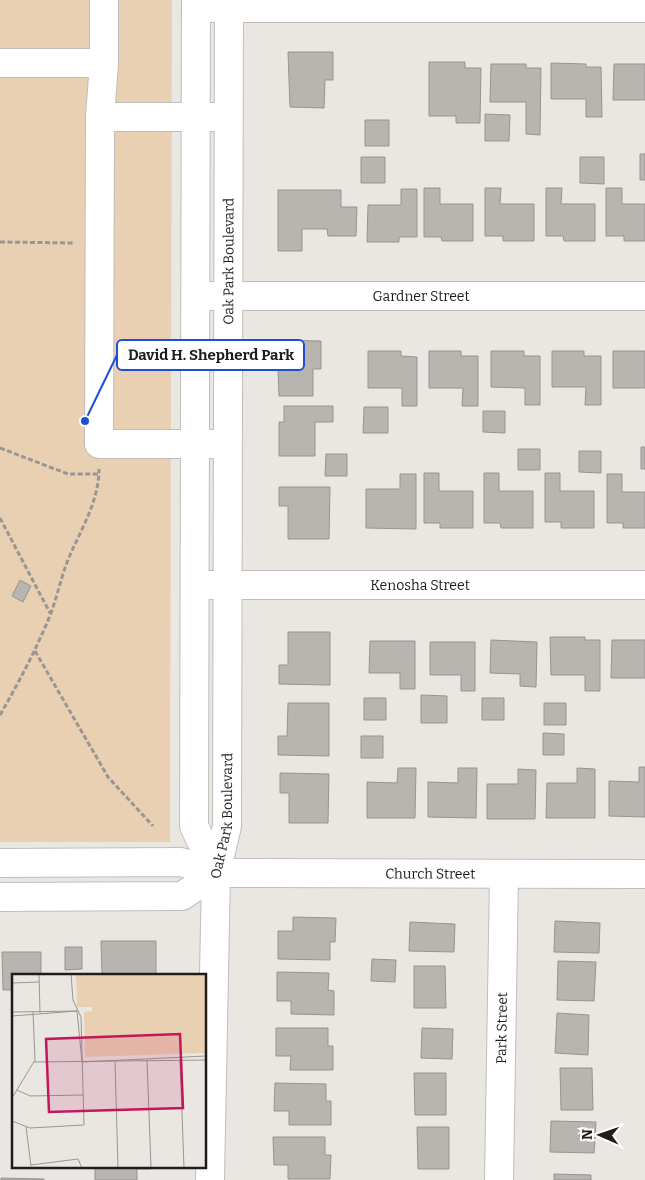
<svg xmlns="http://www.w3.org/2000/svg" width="645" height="1180" font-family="Bitter,serif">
	<rect width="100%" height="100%" fill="#eae7e3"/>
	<!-- green -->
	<path fill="#ead0b3" d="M0,0H172L170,842H0Z"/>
	<!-- building -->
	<path fill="#b8b5b1" stroke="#979490" d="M288,52H333V80H325L324,108L290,107Z
		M429,62H465V68H481L480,123H456V116H429Z
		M551,63L586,64V67H601L602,117H586V99H551Z
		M491,64H526V68H541L540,135L526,134V102H490Z
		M614,64H645V100H613Z
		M485,114L510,115L509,141H485Z
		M365,120H389V146H365Z
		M640,154H645V180H640Z
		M361,157H385V183H361Z
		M580,157H604V184L580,183Z
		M424,188H440V204H473V241H442L441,237H424Z
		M485,188H501L500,204H534V241H503V236H485Z
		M546,188H562L561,204H595V241H564L563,236H546Z
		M606,188H622V204H645V241H624V236H606Z
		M401,189H417V237H399V242H367L368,205H401Z
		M278,190H341V207H357L356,236H328L327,229H302V251H278Z
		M277,340L321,341V369H313V396H279Z
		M368,351H401V356L417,357V406H402V388H368Z
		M429,351H461V356H478V406H462L463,388H429Z
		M491,351H524V356H540V405H525V388L491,387Z
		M552,351H584V356H601V405H585L586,387H552Z
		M613,351H645V388H613Z
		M284,406H333V422H315V456H279V422H284Z
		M364,407H388V433H363Z
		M483,411H505V433L483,432Z
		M641,447H645V469H641Z
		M518,449H540V470H518Z
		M579,451H601V473L579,472Z
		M326,454H347V476H325Z
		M424,473H439V491H473V528H440V523H424Z
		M484,473H499V491H533V528H501L500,523H484Z
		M545,473H560V491H594V528H561V522H545Z
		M400,474H416V529L366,528V489H400Z
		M607,474H622V492H645V528H623V523H607Z
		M279,487H330L329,539H288V506H279Z
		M20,580L31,586L23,602L12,596Z
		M288,632H330V685L279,684V665H288Z
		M550,637H585V640H600V691H585V675H551Z
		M491,640L537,642L536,687L520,686V674L490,673Z
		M612,640H645V678H611Z
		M370,641H415V689H400V673H369Z
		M430,642H475V691H461V675H430Z
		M421,695L447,696V723H421Z
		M364,698H386V720H364Z
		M482,698H504V720H482Z
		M288,703H329V756L278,755V736H287Z
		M544,703H566V725H544Z
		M543,733L564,734V755H543Z
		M361,736H383V758H361Z
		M639,767H645V817L609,816V781L639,782Z
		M398,768H416L415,818H367V782L397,783Z
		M458,768H477L476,818L428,817V782L458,783Z
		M577,768L595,769V818H546L547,783H577Z
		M518,769L536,770L535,819H487V784H518Z
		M280,773L329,774L328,823H289V793H280Z
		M293,917L336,918L335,942H330V960L278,959V931H293Z
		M555,921L600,923L599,953L554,952Z
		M410,922L455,924L454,952L409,951Z
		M101,941H156V974H102Z
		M65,947H82V969L65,970Z
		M2,952H41V975H14V990H3Z
		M372,959L396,960L395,982L371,981Z
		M558,961L596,962L594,1001L557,1000Z
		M414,966H445L446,1008H414Z
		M277,972L329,973L328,990L334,991V1015L291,1014V1001H277Z
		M557,1013L589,1015L588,1055L555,1053Z
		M276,1028H328V1046H333V1070H290L291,1056H276Z
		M422,1028L453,1029L452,1059L421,1058Z
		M560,1068H592L593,1110H561Z
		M414,1073H446V1115H415Z
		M275,1083L326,1084V1101H331V1125H289V1111H274Z
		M551,1121L596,1122L594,1153L550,1152Z
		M417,1127H449V1169H418Z
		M273,1137H325V1155H331L330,1179H288V1165H274Z
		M95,1166H151V1169H137V1180H95Z
		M554,1174L591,1175V1180H554Z
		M1,1178L44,1179V1180H1Z"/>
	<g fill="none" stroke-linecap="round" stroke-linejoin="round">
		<defs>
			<g id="minor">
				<path d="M104,0V63L100,117L99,444H214"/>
				<path d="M196,0L194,826L216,873"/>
				<path d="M212,8H645"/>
				<path d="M0,63H104"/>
				<path d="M100,117H213"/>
				<path id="s1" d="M212,296H645"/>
				<path id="s2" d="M209,585H645"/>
				<path id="s3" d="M0,863L181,862L216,873L645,874"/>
				<path d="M0,897L182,896L216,873"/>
				<path id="s4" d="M210,1180L216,873L227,826L229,0"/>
				<path id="s5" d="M499,1180L504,874"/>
			</g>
		</defs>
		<!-- minor casing -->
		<use href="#minor" stroke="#c0bdba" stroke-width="30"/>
		<!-- path -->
		<path stroke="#989593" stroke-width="3" stroke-dasharray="5 2.5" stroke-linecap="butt" d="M0,242L74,243
			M0,448L68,474H99
			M0,518L50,613
			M35,651L108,777L153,826
			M0,715C19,682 37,648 51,613C58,594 62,573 70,555C82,528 99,500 99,469"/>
		<!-- minor -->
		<use href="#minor" stroke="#fff" stroke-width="28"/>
	</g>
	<g text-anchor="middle" stroke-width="5" stroke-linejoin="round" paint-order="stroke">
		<!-- street labels -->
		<g font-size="14" fill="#1f1d1c" stroke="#fff">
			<text dy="5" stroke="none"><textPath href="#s4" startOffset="920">Oak Park Boulevard</textPath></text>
			<text dy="5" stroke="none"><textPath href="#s1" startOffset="209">Gardner Street</textPath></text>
			<text dy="5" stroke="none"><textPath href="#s2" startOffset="211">Kenosha Street</textPath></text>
			<text dy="5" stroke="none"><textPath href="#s4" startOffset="365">Oak Park Boulevard</textPath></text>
			<text dy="5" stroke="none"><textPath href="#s3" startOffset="432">Church Street</textPath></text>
			<text dy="5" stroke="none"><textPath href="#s5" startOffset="152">Park Street</textPath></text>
		</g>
	</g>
	<!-- overview -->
	<g transform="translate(12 974)">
		<rect width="194" height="194" fill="#eae7e3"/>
		<path d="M64,0H194V79L73,83L72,38L80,37V33H65Z" fill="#ead0b3"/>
		<path fill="none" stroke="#999693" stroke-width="1" d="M27,0L28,39M0,9L27,8M65,37L70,88M0,38L65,37M0,42L65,37M135,86L139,194M168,86L172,194M22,88L194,86M70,88L194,82M103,88L106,194M5,116L18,122L71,121M0,124L23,86L21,37M0,147L18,154L72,151L69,43L61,26L59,0M14,153L19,192M19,191L66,185L70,194"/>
		<path fill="#c2185b" fill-opacity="0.15" stroke="#c2185b" stroke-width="2.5" d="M168,60L171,134L37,138L34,65Z"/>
		<rect width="194" height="194" fill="none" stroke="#1f1d1c" stroke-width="2.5"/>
	</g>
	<!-- callouts -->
	<path fill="none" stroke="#1d4ed8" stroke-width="2" d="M85 421L117 355"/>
	<circle fill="#1d4ed8" stroke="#fff" stroke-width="2" cx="85" cy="421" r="5"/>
	<rect fill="#fff" stroke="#1d4ed8" stroke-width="2" x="117" y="340" width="187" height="30" rx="5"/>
	<g font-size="15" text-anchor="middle" font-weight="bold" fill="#1f1d1c">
		<text x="211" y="360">David H. Shepherd Park</text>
	</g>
	<!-- north arrow -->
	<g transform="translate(600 1135) rotate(272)" stroke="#ffffff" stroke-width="4" paint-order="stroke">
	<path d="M0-4L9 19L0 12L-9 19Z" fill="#1f1d1c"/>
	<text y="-8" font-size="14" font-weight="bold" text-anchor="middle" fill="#1f1d1c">N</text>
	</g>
</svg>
